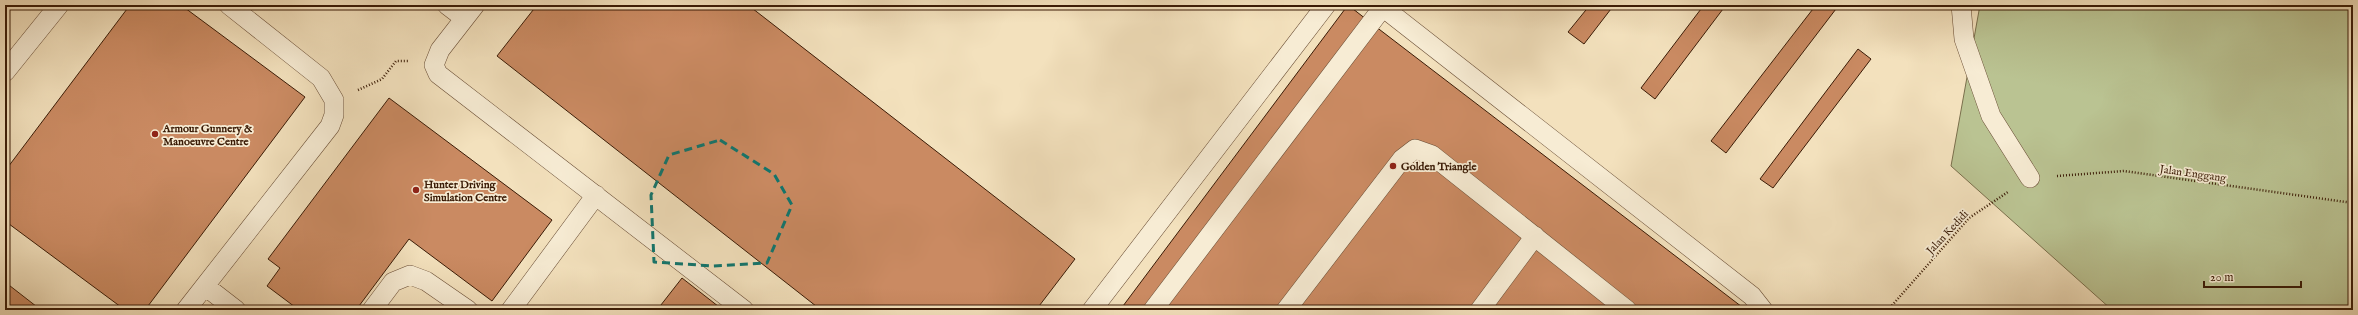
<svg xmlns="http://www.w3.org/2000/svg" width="2358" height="315" font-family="'IM FELL English',serif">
	<rect width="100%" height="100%" fill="#f3e1bd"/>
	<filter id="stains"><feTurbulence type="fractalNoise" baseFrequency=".005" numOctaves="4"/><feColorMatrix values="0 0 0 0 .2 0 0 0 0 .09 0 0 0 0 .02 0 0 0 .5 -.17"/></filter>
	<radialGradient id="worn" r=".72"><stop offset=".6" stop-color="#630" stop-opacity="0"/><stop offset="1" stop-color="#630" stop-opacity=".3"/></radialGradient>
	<!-- green -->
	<path fill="#bac392" stroke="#7a6f4c" d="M1980,5H2353V310H2112L1951,166Z"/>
	<!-- building -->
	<path fill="#ca8a62" stroke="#3a1b06" d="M130,5H181L305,97L145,310H125L5,221V171Z
		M537,5H748L1075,259L1036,310H821L497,56Z
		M1348,5L1371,23L1746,310H1120Z
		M1590,5H1614L1584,44L1568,32Z
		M1704,5H1726L1655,99L1641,88Z
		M1816,5H1839L1726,153L1711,141Z
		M1858,49L1871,59L1773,188L1760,179Z
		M389,98L552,220L492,301L409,239L356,310H299L267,286L280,268L268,259Z
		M682,278L723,310H657Z
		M5,282L41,310H5Z"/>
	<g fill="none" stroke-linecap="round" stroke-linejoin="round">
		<defs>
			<path id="lane" d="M447,5L464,18
				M475,5L440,50L434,65L438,74L744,310
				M1380,5L1752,296L1763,310
				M1961,5L1964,39L1991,116L2030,178
				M5,72L59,5
				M205,286L236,310
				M186,310L330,126L334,115V100L321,78L229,5
				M372,310L393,282L410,275L426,281L468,310
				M511,310L596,195
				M1092,310L1326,5
				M1153,310L1383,7
				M1286,310L1402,159L1415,149L1432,155L1627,310
				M1480,310L1535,236"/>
		</defs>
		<!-- lane casing -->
		<use href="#lane" stroke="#684c34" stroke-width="20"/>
		<!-- path -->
		<path stroke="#3a1b06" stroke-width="2.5" stroke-dasharray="1 2" stroke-linecap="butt" d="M358,90L382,79L396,61H408
			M2057,176L2124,171L2353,203
			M1888,310L1969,218L2008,192"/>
		<!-- lane -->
		<use href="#lane" stroke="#f7ecd4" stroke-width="19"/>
	</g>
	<!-- marked area -->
	<path fill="none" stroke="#0f766e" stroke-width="3" stroke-dasharray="8 5" stroke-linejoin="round" d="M720,140L774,174L792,205L767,263L713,266L654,262L651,195L669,155Z"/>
	<!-- markers -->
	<g fill="#8f2418" stroke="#f7ecd4" stroke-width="1.5">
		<circle cx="155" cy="134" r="4"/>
		<circle cx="1393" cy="166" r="4"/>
		<circle cx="416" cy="190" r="4"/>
	</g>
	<g text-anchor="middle" stroke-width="3.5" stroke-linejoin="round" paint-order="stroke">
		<!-- poi labels -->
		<g font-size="11" font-weight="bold" fill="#3a1b06" stroke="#f7ecd4" text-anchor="start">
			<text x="163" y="132">Armour Gunnery &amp;<tspan x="163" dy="13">Manoeuvre Centre</tspan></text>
			<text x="1401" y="170">Golden Triangle</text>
			<text x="424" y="188">Hunter Driving<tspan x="424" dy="13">Simulation Centre</tspan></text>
		</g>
		<!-- street labels -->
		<g font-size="11" fill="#3a1b06" stroke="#f7ecd4">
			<text transform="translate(2193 173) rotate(8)" y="4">Jalan Enggang</text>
			<text transform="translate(1947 232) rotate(-47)" y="4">Jalan Kedidi</text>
		</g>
	</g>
	<!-- margin -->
	<rect width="2358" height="315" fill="none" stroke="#f3e1bd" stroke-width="20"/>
	<rect x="6" y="6" width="2346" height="303" fill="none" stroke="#3a1b06" stroke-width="2"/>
	<rect x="10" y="10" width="2338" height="295" fill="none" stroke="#3a1b06"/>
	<!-- scale -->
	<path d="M2204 281v6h97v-6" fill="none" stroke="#3a1b06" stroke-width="2"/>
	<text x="2210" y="281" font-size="12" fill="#3a1b06" stroke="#f7ecd4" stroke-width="3" paint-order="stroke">20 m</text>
	<rect width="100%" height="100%" filter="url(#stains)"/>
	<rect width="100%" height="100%" fill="url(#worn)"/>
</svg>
